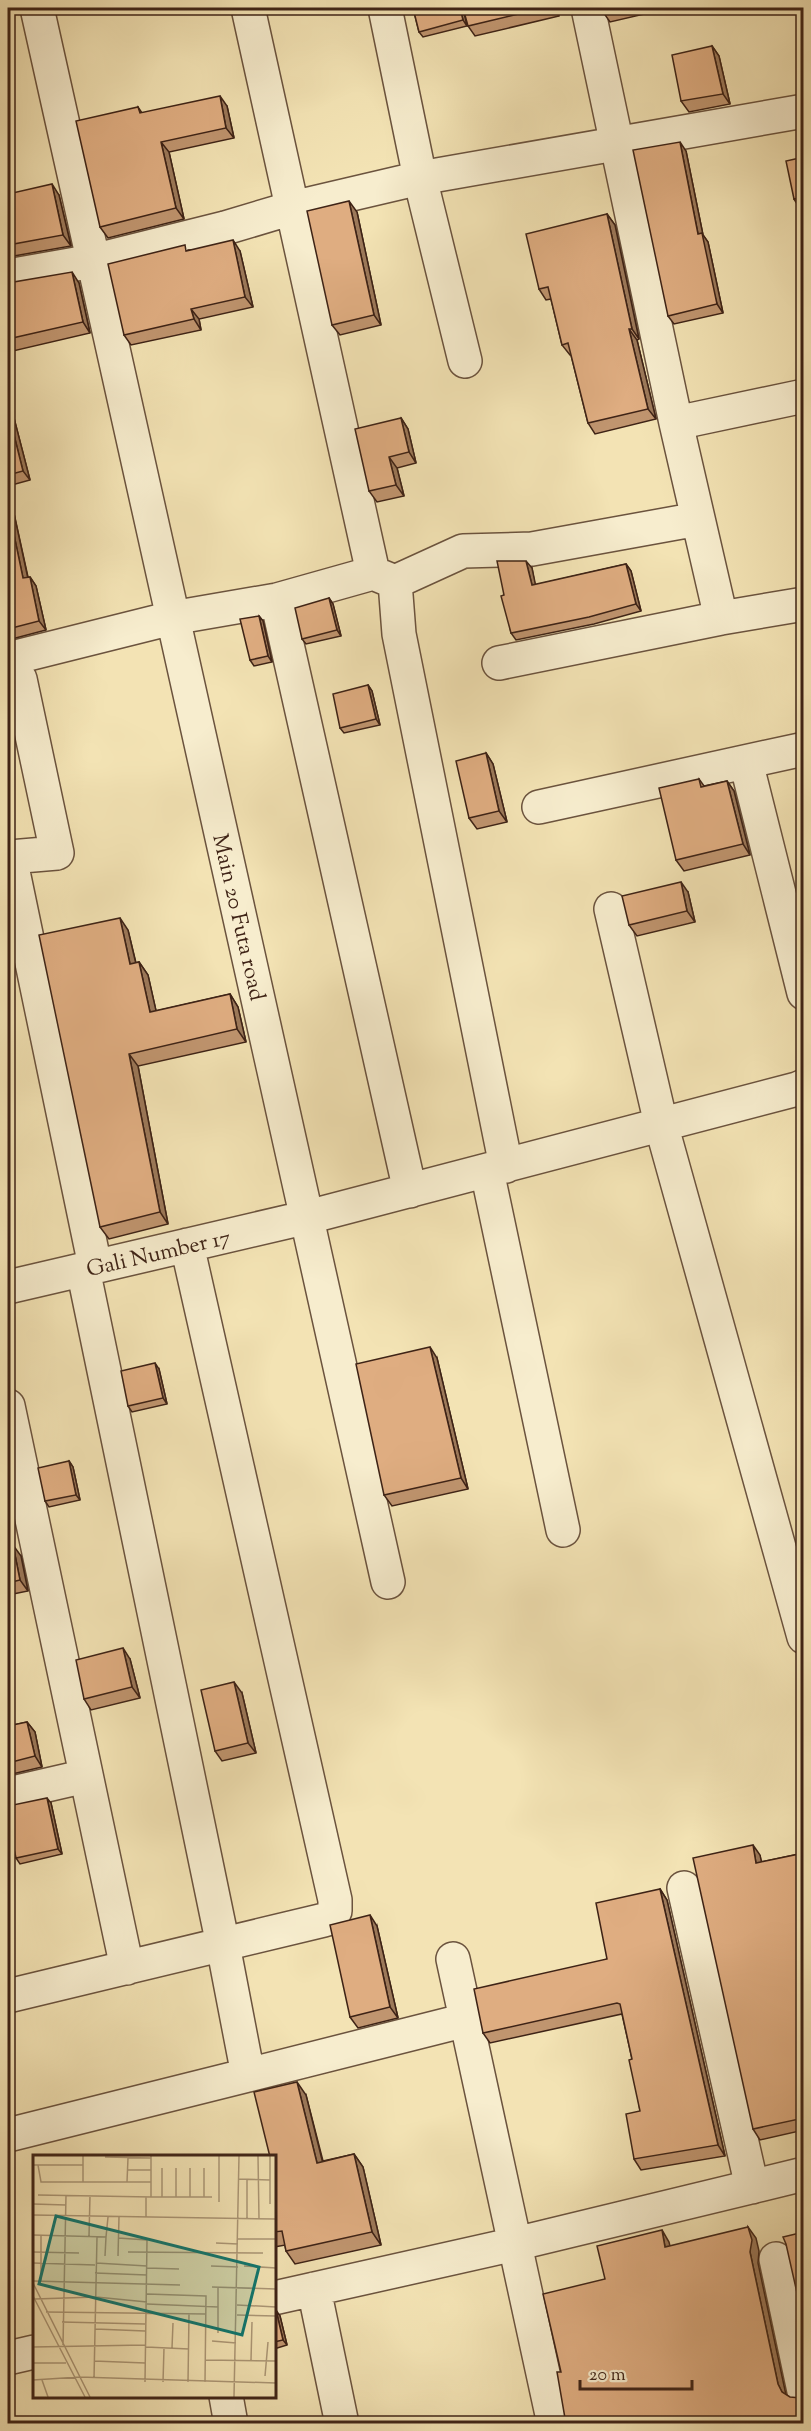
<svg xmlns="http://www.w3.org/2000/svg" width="811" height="2431" font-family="'Sorts Mill Goudy',serif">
	<rect width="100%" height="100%" fill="#f3e3b4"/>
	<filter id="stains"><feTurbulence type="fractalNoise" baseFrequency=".00333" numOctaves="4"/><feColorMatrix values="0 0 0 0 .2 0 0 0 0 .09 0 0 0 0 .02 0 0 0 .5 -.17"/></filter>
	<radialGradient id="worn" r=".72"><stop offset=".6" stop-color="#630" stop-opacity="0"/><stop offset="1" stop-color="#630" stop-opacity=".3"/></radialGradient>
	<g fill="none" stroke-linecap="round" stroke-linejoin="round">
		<defs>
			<path id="street" d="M37,8L388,1582
				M248,8L373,573
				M385,8L420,178L465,361
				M588,8L676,423L721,618L804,604
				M8,276L93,261L225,228L292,208L420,178L804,111
				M676,423L804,396
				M395,582L399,634L506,1166
				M277,600L410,1191
				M8,659L172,618L277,600L373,573L395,582L463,551L532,549L698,519
				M499,663L721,618
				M8,664L20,679L57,853L10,857L95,1266
				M746,762L804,993
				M539,807L804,749
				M611,909L661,1124L804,1637
				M487,1171L563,1530
				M83,1269L223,1945L248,2075L466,2020
				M8,1287L308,1217L797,1089L804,1086
				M8,1406L127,1968
				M8,1794L86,1776
				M684,1888L752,2187
				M453,1959L554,2424
				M8,1996L324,1920L331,1918L335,1911V1900L187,1245
				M8,2135L248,2075
				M776,2259L804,2391
				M314,2289L342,2424
				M274,2298L515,2244L804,2174
				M8,2358L34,2352
				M226,2396L231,2424"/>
		</defs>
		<!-- street casing -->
		<use href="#street" stroke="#6b533e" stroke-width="36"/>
		<!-- street -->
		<use href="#street" stroke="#f7edce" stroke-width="33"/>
	</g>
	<!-- wall -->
	<path fill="#c0956f" stroke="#3e2316" stroke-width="1.5" d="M413,8H463L467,26L423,37L419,32Z
		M463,8H556L559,16L475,36L468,26Z
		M602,8H652L653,12L610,22L603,12Z
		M712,46L719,56L730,104L689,112L681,101Z
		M227,106L234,138L169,152L184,219L108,238L100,227L138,107L142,113Z
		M686,151L703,235L708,242L723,313L674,324L668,316Z
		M804,157V209L801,210L794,199Z
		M8,194L59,195L71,246L8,257Z
		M357,212L381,325L340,335L332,325Z
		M607,214L615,225L639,339L637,340L656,419L595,434L588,423L571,355H570L562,345L551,299L546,300L539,289Z
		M188,250L240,251L253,307L199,319L201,330L131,345L124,335Z
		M8,283H79L90,333L13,351L8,343Z
		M8,395L30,480L8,486L28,577H30L36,586L46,630L8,640Z
		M401,418L408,429L416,463L397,468L404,496L377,502L369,491Z
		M626,564L631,571L641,611L594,624L516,640L511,633L504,595L532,568L535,585Z
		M329,598L333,604L341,636L306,644L302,639Z
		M259,616L263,621L272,662L254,666L250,660Z
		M368,685L372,691L380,725L344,733L340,728Z
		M486,753L493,764L507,822L477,829L469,818Z
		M699,779L704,786L727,781L734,791L750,855L684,871L676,860Z
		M688,892L695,922L637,936L629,925Z
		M128,930L136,963L139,962L148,975L156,1011L230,994L238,1007L246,1042L138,1066L168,1224L109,1239L100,1227Z
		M437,1358L468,1489L392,1506L384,1495Z
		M159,1369L167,1404L132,1412L128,1406Z
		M69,1461L73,1467L80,1500L49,1507L45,1501Z
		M8,1547L21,1556L28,1591L8,1595Z
		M130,1659L140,1698L91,1710L84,1699Z
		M242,1693L256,1753L222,1761L215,1751Z
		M27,1722L35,1732L42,1767L8,1775V1726Z
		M51,1803L62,1854L20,1864L16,1858Z
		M804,1853V2130L760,2140L753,2129L760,1855L761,1862Z
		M660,1889L667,1900L725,2156L641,2170L634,2159L640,2111L632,2059L622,2014L490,2043L483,2033L607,1959Z
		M377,1926L398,2018L358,2028L350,2017Z
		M306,2095L323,2161L354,2154L363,2167L381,2245L295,2264L286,2251L285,2245L274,2247V2157Z
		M274,2310L280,2316L287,2345L274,2349Z"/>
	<!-- shaded-wall -->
	<path fill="#9c795a" stroke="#3e2316" stroke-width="1.5" d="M460,8H463L467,26L463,20Z
		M552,8H556L559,16Z
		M712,46L719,56L730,104L723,94Z
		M220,96L227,106L234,138L226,128Z
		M161,142L169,152L184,219L176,208Z
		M680,142L686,151L703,235L708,242L723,313L717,304L698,234Z
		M52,184L59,195L71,246L63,235Z
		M349,201L357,212L381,325L374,315Z
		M607,214L615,225L639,339L632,329Z
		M233,240L240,251L253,307L245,297Z
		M72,272L79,283L90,333L83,322Z
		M191,309L199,319L201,330L194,319Z
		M629,329L637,340L656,419L648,409Z
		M8,395L30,480L23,471L8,411Z
		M401,418L408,429L416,463L409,452Z
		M389,457L397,468L404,496L396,485Z
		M8,486L30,588L23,578L8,506Z
		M526,561L532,568L537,592L532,585Z
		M626,564L631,571L641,611L636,604Z
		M30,577L36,586L46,630L39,621Z
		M329,598L333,604L341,636L337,630Z
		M259,616L263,621L272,662L268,656Z
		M368,685L372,691L380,725L376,719Z
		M486,753L493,764L507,822L499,811Z
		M727,781L734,791L750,855L743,844Z
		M681,882L688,892L695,922L687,911Z
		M120,918L128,930L139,977L130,964Z
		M139,962L148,975L159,1024L150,1012Z
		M230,994L238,1007L246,1042L237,1029Z
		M129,1054L138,1066L168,1224L160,1212Z
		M430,1347L437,1358L468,1489L461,1478Z
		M155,1363L159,1369L167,1404L163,1398Z
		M69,1461L73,1467L80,1500L76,1495Z
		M13,1545L21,1556L28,1591L20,1580Z
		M123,1648L130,1659L140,1698L132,1687Z
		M234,1682L242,1693L256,1753L248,1743Z
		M27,1722L35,1732L42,1767L35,1756Z
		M47,1798L51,1803L62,1854L58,1849Z
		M753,1845L760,1855L764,1873L756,1863Z
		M660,1889L667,1900L725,2156L718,2145Z
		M370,1915L377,1926L398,2018L390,2007Z
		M297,2082L306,2095L326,2176L317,2163Z
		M354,2154L363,2167L381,2245L372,2232Z
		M748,2227L756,2238L759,2251L758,2263L786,2395L782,2392L778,2384L750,2252Z
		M662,2230L669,2242L673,2258L665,2247Z
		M276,2310L280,2316L287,2345L283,2340Z"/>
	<!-- building -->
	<path fill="#dfad81" stroke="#3e2316" stroke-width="1.5" d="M413,8H460L463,20L419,32Z
		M463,8H544L468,26Z
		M602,8H620L603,12Z
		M712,46L723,94L681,101L672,55Z
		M220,96L226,128L161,142L176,208L100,227L76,121L138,107L140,113Z
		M680,142L698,234L702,233L717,304L668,316L633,150Z
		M804,157V197L794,199L786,161Z
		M52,184L63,235L8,245V194Z
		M349,201L374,315L332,325L307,211Z
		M607,214L632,329H629L648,409L588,423L568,343L562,345L548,287L539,289L526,234Z
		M233,240L245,297L191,309L194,319L124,335L108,264L185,245L186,251Z
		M72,272L83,322L8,339V283Z
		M8,411L23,471L8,475Z
		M401,418L409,452L389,457L396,485L369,491L355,429Z
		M8,506L23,578L30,577L39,621L8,629Z
		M497,561H526L532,585L626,564L636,604L589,617L511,633L501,596L504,595Z
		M329,598L337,630L302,639L295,608Z
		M259,616L268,656L250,660L240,619Z
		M368,685L376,719L340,728L333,694Z
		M486,753L499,811L469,818L456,761Z
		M699,779L701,787L727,781L743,844L676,860L659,788Z
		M681,882L687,911L629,925L622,896Z
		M120,918L130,964L139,962L150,1012L230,994L237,1029L129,1054L160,1212L100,1227L39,935Z
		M430,1347L461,1478L384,1495L356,1364Z
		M155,1363L163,1398L128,1406L121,1371Z
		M69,1461L76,1495L45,1501L38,1468Z
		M13,1545L20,1580L8,1583V1547Z
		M123,1648L132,1687L84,1699L76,1660Z
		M234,1682L248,1743L215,1751L201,1690Z
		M27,1722L35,1756L8,1763V1726Z
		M47,1798L58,1849L16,1858L8,1823V1806Z
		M753,1845L756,1863L804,1853V2118L753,2129L693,1858Z
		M660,1889L718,2145L634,2159L626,2114L640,2111L629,2060L632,2059L620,2004L617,2003L483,2033L474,1989L607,1959L596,1903Z
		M370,1915L390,2007L350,2017L330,1925Z
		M297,2082L317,2163L354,2154L372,2232L286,2251L282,2231L274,2232V2157H270L254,2092Z
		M748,2227L752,2240L750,2252L778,2384L782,2392L790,2397L801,2398L804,2396V2424H566L557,2372H561L543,2294L605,2279L597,2246L662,2230L665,2247Z
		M804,2232V2324L786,2244L783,2237Z
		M274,2310H276L283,2340L274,2342Z"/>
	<g text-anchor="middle" stroke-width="5" stroke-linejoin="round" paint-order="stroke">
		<!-- street labels -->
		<g font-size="22" fill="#3e2316" stroke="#f7edce">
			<text transform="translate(240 917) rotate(77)" y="8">Main 20 Futa road</text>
			<text transform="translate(158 1252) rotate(-13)" y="8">Gali Number 17</text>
		</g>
	</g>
	<!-- overview -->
	<g transform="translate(33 2155)">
		<rect width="243" height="243" fill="#f3e3b4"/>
		<path fill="none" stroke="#ab9675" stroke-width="1.5" d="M225,1L226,64M237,1V49M72,2L118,3M0,10H5L8,27H118M5,10H50M129,13V42M143,13V42M157,13V42M171,13V42M95,15H118M206,24L237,25M214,24V64M50,27V1M94,27L95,3M5,40L118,42V1M118,42H179M186,47V1M0,49L33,50M0,60L243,64M113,62V42M0,80L73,82L75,62M8,80V126M56,81L57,41M85,83L114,85L112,227M205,84H243M183,88L205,89M0,97L46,98M95,97L230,98M72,101L73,82M85,101L86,62M0,108L62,110M63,108L114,111M178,111L205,112M211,111L243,113M114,113L146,114M62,118L114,120M0,126L147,130M0,128L57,242M179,132L243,134M114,139L173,141L172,227M0,141L52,242M2,144L63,142L114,147M114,149L185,152V132M204,150L243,152M185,152V178M13,157L173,159M204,160L243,161M29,167L112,169M62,174L112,176M179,186L203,188M30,190L33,40M0,192L112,190M113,192L156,194M139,193L140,168M173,205L243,206M218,205L219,167M61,206L112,208M0,208H33M232,221L235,187M61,224L64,82M0,225L46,222L243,228M9,225L15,242M130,227L131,193M155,227L156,159M201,242L206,1"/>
		<path fill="#0f766e" fill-opacity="0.15" stroke="#0f766e" stroke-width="3" d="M23,61L226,112L209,180L6,129Z"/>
		<rect width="243" height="243" fill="none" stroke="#3e2316" stroke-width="3"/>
	</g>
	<!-- margin -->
	<rect width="811" height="2431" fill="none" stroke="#f3e3b4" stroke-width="30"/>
	<rect x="9" y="9" width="793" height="2413" fill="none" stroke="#3e2316" stroke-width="3"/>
	<rect x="15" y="15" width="781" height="2401" fill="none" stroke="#3e2316" stroke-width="1.5"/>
	<!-- scale -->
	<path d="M580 2380v9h112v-9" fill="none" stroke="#3e2316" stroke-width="3"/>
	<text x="589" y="2380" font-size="18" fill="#3e2316" stroke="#f7edce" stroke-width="4.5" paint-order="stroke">20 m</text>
	<rect width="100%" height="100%" filter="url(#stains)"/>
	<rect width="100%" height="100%" fill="url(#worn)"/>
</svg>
